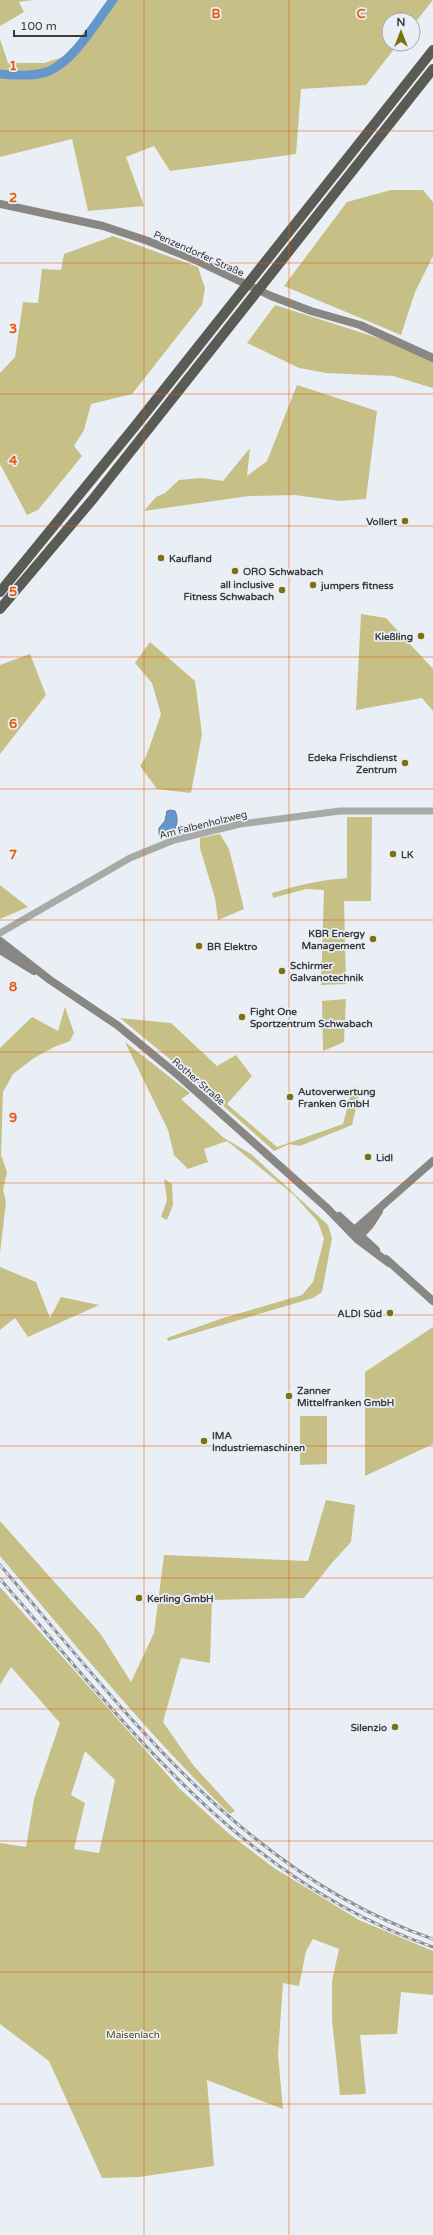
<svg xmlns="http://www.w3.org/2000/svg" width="433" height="2235" font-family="'Varela Round',sans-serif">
	<rect width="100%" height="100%" fill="#e9eff5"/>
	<!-- green -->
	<path fill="#c7c086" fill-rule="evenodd" d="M0,0H33L19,2L24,12L0,26Z
		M109,0H433L413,25V20H389V44H398L366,85L301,89L296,154L170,171L154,146L126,157L144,206L88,211L72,139L0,157V39L8,63H44L66,56Z
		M391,190H423L433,202V256L415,292L401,335L284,286L347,202Z
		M113,236L198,267L205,288L202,305L132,394L91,404L84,430L74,446L82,456L38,510L27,515L0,464V373L15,357L23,302L38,303L42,269L61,270L64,254Z
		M275,305L397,344L433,362V388L393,376L326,373L299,368L247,343Z
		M297,385L377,411L366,499L339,501L295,495L249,496L144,511L156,497L165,493L179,480L202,478L223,481L250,448L247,476L267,461Z
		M361,614L386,618L433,669V711L422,698L356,710Z
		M150,642L195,681L202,734L191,793L157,789L140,766L146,757L161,714L152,683L135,663Z
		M30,654L46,695L0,754V665Z
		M347,817H372L371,901H344L346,984L321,985L324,890L306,889L273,898L272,893C298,885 321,880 347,878Z
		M220,834L229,849L244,909L218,920L215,898L200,848V838Z
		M0,885L28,907L0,919Z
		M346,999L344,1042L323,1051L322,1001Z
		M65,1007L74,1033L70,1041L54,1047L34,1058L13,1074L3,1092L1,1155L7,1172L3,1190L6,1202L0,1253V1048L32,1017L58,1031Z
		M120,1018L171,1023L217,1066L236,1055L252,1076L227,1104L277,1147L343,1124L352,1089L357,1087L360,1091L352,1125L300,1146L289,1144L274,1151L177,1065Z
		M125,1042L190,1093L181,1099L224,1138L251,1154L328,1225L332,1238L322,1292L313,1298L168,1341L167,1338L223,1318L302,1295L313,1282L324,1239L318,1222L294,1195L227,1141L204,1149L208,1162L188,1169L174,1155L168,1130Z
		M164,1179L172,1184L173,1205L167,1220L161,1217L167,1200Z
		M0,1267L36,1282L50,1318L61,1297L99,1305L28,1337L15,1318L0,1330Z
		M433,1327V1444L365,1476V1372Z
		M300,1416H327V1464L300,1465Z
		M326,1500L355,1505L351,1542L331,1564L304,1598L212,1600L210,1663L181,1658L163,1722L193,1765L235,1811L230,1814C147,1734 75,1644 0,1556V1521L100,1633L131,1682L154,1633L164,1555L308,1561Z
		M0,1587L180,1789L228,1833L274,1868L359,1920L433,1951V1995L401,1992L397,2034L360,2035L366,2094L340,2095L332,2020V1981L339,1949L313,1939L306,1951L299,1986L283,1983L278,2055L283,2109L207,2080L214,2166L139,2177L102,2178L49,2061L0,2024V1843L26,1847L34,1799L60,1723L11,1667L0,1685ZM85,1751L115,1780L99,1853L74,1849L85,1803L71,1795Z"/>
	<!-- water -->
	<path fill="#6597cc" stroke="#587ca1" d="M170,810L175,811C179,820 177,827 171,834L159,835V828L165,821L167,811Z"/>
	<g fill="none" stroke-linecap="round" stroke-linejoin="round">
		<!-- river -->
		<path stroke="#6597cc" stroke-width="9" d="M0,74C15,75 35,77 49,71C75,60 96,22 113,0"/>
		<!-- tertiary -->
		<path stroke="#a9a9a6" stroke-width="7" d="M0,933L130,858L174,840L240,824L340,811H433"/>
		<!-- secondary -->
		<path stroke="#888783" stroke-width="8" d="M0,204L103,226L148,241L191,258L271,296L311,311L360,325L433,358
			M0,941L50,980L117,1025L179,1076L327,1208L357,1239L389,1263
			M0,950L34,971
			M339,1216L376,1250
			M351,1233L433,1161
			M358,1238L370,1225L379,1211
			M386,1259L433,1301"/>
		<!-- motorway -->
		<path stroke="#5b5b55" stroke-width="10" d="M0,592L136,425L433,50
			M0,609L93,499L433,69"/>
		<defs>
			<path id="rail" d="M0,1565C125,1711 243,1874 433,1939
				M0,1579C129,1727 240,1880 433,1947"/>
		</defs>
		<!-- rail casing -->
		<use href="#rail" stroke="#8b8f93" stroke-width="3"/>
		<!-- rail -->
		<use href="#rail" stroke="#e9eff5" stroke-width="1.5" stroke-dasharray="4.5" stroke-linecap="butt"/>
	</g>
	<!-- grid -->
	<path fill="none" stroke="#e8590c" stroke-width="1" stroke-opacity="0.55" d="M144,0V2235M289,0V2235M0,131H433M0,263H433M0,394H433M0,526H433M0,657H433M0,789H433M0,920H433M0,1052H433M0,1183H433M0,1315H433M0,1446H433M0,1578H433M0,1709H433M0,1841H433M0,1972H433M0,2104H433"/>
	<!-- markers -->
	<g fill="#7c7111" stroke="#e9eff5" stroke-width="1.5">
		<circle cx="405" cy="521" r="4"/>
		<circle cx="161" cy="558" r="4"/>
		<circle cx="235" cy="571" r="4"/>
		<circle cx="313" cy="585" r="4"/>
		<circle cx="282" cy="590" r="4"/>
		<circle cx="421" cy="636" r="4"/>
		<circle cx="405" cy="763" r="4"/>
		<circle cx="393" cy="854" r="4"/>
		<circle cx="373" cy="939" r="4"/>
		<circle cx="199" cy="946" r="4"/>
		<circle cx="282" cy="971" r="4"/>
		<circle cx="242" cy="1017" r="4"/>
		<circle cx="290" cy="1097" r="4"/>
		<circle cx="368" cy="1157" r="4"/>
		<circle cx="390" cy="1313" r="4"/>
		<circle cx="289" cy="1396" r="4"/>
		<circle cx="204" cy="1441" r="4"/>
		<circle cx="139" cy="1598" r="4"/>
		<circle cx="395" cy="1727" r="4"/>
	</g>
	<g text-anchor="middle" stroke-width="3.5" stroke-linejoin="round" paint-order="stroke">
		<!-- street labels -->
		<g font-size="10" fill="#3a3c3e" stroke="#e9eff5">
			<text transform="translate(199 253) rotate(24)" y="4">Penzendorfer Straße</text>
			<text transform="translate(203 824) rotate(-14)" y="4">Am Falbenholzweg</text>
			<text transform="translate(199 1081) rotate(41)" y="4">Rother Straße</text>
		</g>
		<!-- poi labels -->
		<g font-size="10" font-weight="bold" fill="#3a3c3e" stroke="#e9eff5" text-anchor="start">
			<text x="397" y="525" text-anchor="end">Vollert</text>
			<text x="169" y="562">Kaufland</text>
			<text x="243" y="575">ORO Schwabach</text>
			<text x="274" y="588" text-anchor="end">all inclusive<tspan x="274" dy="12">Fitness Schwabach</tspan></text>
			<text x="321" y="589">jumpers fitness</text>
			<text x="413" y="640" text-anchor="end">Kießling</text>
			<text x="397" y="761" text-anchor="end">Edeka Frischdienst<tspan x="397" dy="12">Zentrum</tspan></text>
			<text x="401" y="858">LK</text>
			<text x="365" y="937" text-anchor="end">KBR Energy<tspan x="365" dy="12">Management</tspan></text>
			<text x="207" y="950">BR Elektro</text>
			<text x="290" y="969">Schirmer<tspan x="290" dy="12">Galvanotechnik</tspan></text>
			<text x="250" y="1015">Fight One<tspan x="250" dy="12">Sportzentrum Schwabach</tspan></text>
			<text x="298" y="1095">Autoverwertung<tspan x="298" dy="12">Franken GmbH</tspan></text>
			<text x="376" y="1161">Lidl</text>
			<text x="382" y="1317" text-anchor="end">ALDI Süd</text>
			<text x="297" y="1394">Zanner<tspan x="297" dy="12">Mittelfranken GmbH</tspan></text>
			<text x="212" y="1439">IMA<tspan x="212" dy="12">Industriemaschinen</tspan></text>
			<text x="147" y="1602">Kerling GmbH</text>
			<text x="387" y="1731" text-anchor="end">Silenzio</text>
		</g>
		<!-- park labels -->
		<g font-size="10" fill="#554e15" stroke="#e9eff5">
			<text x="133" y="2038">Maisenlach</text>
		</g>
	</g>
	<g font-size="13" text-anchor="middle" font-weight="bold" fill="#e8590c" stroke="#e9eff5" stroke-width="3.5" stroke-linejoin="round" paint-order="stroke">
		<text x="216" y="18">B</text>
		<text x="361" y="18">C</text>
		<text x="13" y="70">1</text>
		<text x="13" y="202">2</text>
		<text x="13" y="333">3</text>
		<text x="13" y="465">4</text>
		<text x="13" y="596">5</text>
		<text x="13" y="728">6</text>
		<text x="13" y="859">7</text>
		<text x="13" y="991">8</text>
		<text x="13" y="1122">9</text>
	</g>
	<!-- north arrow -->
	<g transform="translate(401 32)"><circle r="19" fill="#e9eff5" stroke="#a3a7ac"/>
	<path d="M0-3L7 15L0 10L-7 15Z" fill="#7c7111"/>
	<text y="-6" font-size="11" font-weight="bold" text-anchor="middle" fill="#3a3c3e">N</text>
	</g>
	<!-- scale -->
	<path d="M14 30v6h72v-6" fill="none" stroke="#3a3c3e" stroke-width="2"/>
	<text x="20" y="30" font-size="12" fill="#3a3c3e" stroke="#e9eff5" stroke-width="3" paint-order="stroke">100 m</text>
</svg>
